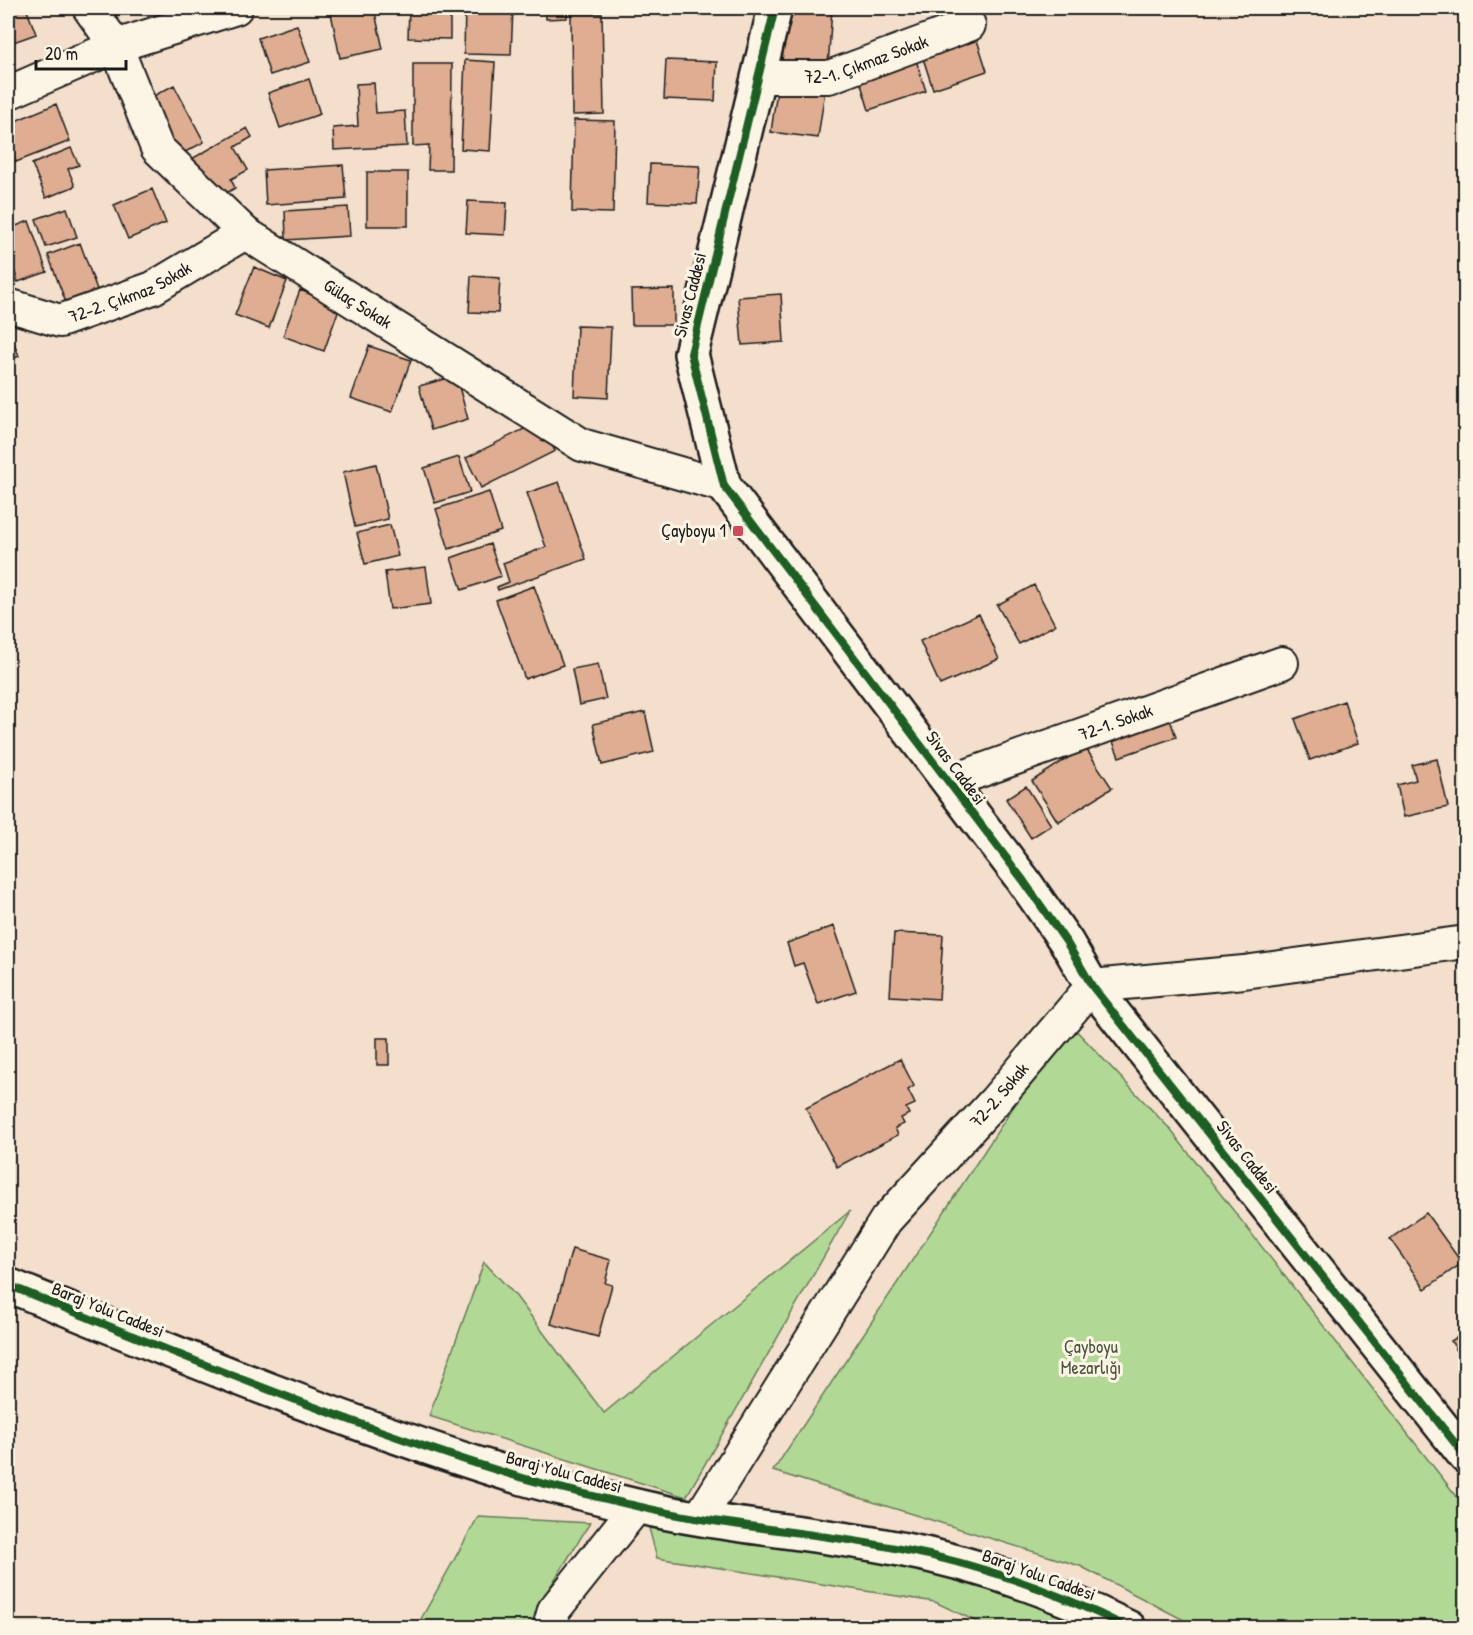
<svg xmlns="http://www.w3.org/2000/svg" width="1473" height="1635" font-family="'Patrick Hand',sans-serif">
	<rect width="100%" height="100%" fill="#f3dfcc"/>
	<filter id="ink" filterUnits="userSpaceOnUse"><feTurbulence type="fractalNoise" baseFrequency=".0167" numOctaves="2"/><feDisplacementMap in="SourceGraphic" scale="12" xChannelSelector="R" yChannelSelector="G"/><feConvolveMatrix kernelMatrix="1 2 1 2 8 2 1 2 1" color-interpolation-filters="sRGB"/></filter>
	<g filter="url(#ink)">
		<!-- green -->
		<path fill="#b1d995" stroke="#667a58" stroke-width="1.5" d="M1069,1023L1169,1128L1465,1507V1627H1197L1080,1566L773,1471Z
			M850,1211L686,1497L429,1416L484,1262L515,1295L604,1413Z
			M645,1513L952,1569L1099,1627H988L935,1602L657,1558Z
			M478,1517L590,1523L540,1603L533,1627L416,1628Z"/>
		<!-- building -->
		<path fill="#dfad91" stroke="#1c1c1c" stroke-width="1.5" d="M8,8H26L36,34L8,44Z
			M101,8H131L108,20Z
			M330,8H374L383,49L340,58Z
			M409,8H450V39L408,38Z
			M465,8H513L511,55L464,54Z
			M546,8H567V18L546,19Z
			M786,8H832L828,67L782,63Z
			M571,13H602L604,114L572,115Z
			M297,25L310,62L270,75L258,38Z
			M975,34L987,71L933,89L921,52Z
			M913,51L926,91L869,110L860,81Z
			M465,60L495,62L490,151L461,149Z
			M666,60L717,62L715,101L664,99Z
			M413,64H452L451,170H428L429,145L413,146Z
			M309,79L320,114L280,128L268,93Z
			M374,83L376,113L405,111L407,146L334,150L333,128L358,126L356,84Z
			M778,83L825,90L818,138L771,132Z
			M174,85L204,142L176,157L146,100Z
			M56,104L70,141L16,162L8,141V124Z
			M574,120L615,121L613,213L572,212Z
			M247,128L252,137L235,147L248,170L231,179L235,188L220,197L206,172L198,177L188,161Z
			M71,148L79,165L68,169L75,186L46,198L32,164Z
			M650,164L700,166L697,204L648,202Z
			M343,165L346,199L266,205L264,170Z
			M367,172H408V226H367Z
			M152,189L166,223L128,239L114,205Z
			M468,201L507,203L505,235L466,233Z
			M348,207L350,236L286,240L285,211Z
			M67,208L77,237L46,247L36,219Z
			M29,221L47,272L18,282L8,250V229Z
			M80,243L99,295L68,308L48,255Z
			M254,267L287,281L269,328L235,315Z
			M471,276L500,278L498,313L469,312Z
			M674,289V325H632L631,290Z
			M300,290L340,306L324,351L283,336Z
			M781,294L784,342L742,345L738,297Z
			M577,326L611,327L608,398L574,396Z
			M8,327L19,356L8,361Z
			M369,346L411,360L392,412L351,398Z
			M456,376L468,419L431,430L419,386Z
			M540,421L555,451L481,488L466,458Z
			M459,457L470,492L435,503L424,468Z
			M376,464L388,519L355,527L343,472Z
			M559,482L586,559L498,590L497,587L509,582L503,563L546,547L527,493Z
			M489,492L501,531L449,549L436,509Z
			M390,525L398,556L365,564L357,533Z
			M490,544L501,576L462,590L451,558Z
			M426,567L431,604L390,609L385,572Z
			M1034,585L1055,625L1019,644L997,605Z
			M534,586L563,665L525,679L496,600Z
			M979,614L999,659L940,685L920,641Z
			M598,664L606,699L579,705L572,669Z
			M1344,701L1358,743L1310,760L1295,719Z
			M645,712L654,752L602,765L593,724Z
			M1168,714L1176,737L1119,757L1110,734Z
			M1085,747L1112,788L1058,822L1032,781Z
			M1437,759L1448,807L1404,817L1397,785L1416,780L1412,765Z
			M1026,786L1051,825L1031,838L1006,799Z
			M834,926L856,991L818,1004L803,963L794,966L787,943Z
			M894,933L943,935L939,999L890,996Z
			M377,1038H389V1065H377Z
			M900,1059L914,1086L908,1090L915,1104L906,1108L909,1114L901,1118L904,1124L895,1128L898,1135L837,1167L806,1108Z
			M1426,1213L1462,1263L1425,1289L1390,1239Z
			M572,1249L611,1260L605,1283L612,1285L598,1337L551,1324Z
			M1466,1332V1365L1451,1341Z"/>
		<g fill="none" stroke-linecap="round" stroke-linejoin="round">
			<defs>
				<g id="street">
					<path id="s1" d="M89,8L116,46L157,148L245,233L582,445L724,486"/>
					<path id="s2" d="M758,77H829L969,25"/>
					<path d="M8,93L116,46L236,8"/>
					<path id="s3" d="M8,305L60,321L153,288L245,233"/>
					<path id="s4" d="M949,782L1282,663"/>
					<path id="s5" d="M700,1517L886,1220L994,1102L1092,986L1244,972L1466,942"/>
					<path d="M549,1628L554,1610L637,1506"/>
				</g>
				<path id="secondary" d="M775,8L691,354L724,486L1023,880L1067,943L1092,986L1466,1457
					M8,1285C172,1352 336,1420 506,1473C547,1486 590,1495 632,1505C717,1526 808,1531 895,1548C976,1563 1055,1591 1129,1628"/>
			</defs>
			<!-- street casing -->
			<use href="#street" stroke="#1c1c1c" stroke-width="36"/>
			<!-- secondary casing -->
			<use href="#secondary" stroke="#1c1c1c" stroke-width="38"/>
			<!-- street -->
			<use href="#street" stroke="#fcf5e5" stroke-width="32"/>
			<!-- secondary -->
			<use href="#secondary" stroke="#fcf5e5" stroke-width="33"/>
			<defs>
				<path id="cycleway" d="M775,8L691,354L724,486L1023,880L1067,943L1092,986L1466,1457
					M8,1285C172,1352 336,1420 506,1473C547,1486 590,1495 632,1505C717,1526 808,1531 895,1548C976,1563 1055,1591 1129,1628"/>
			</defs>
			<!-- cycleway casing -->
			<use href="#cycleway" stroke="#fcf5e5" stroke-width="11"/>
			<!-- cycleway -->
			<use href="#cycleway" stroke="#1b5e20" stroke-width="8"/>
		</g>
	</g>
	<!-- markers -->
	<rect fill="#d1495b" stroke="#fcf5e5" stroke-width="2" x="732" y="525" width="12" height="12" rx="3"/>
	<g text-anchor="middle" stroke-width="6" stroke-linejoin="round" paint-order="stroke">
		<!-- street labels -->
		<g font-size="18" fill="#1c1c1c" stroke="#fcf5e5">
			<text dy="6" stroke="none"><textPath href="#s2" startOffset="111">72-1. Çıkmaz Sokak</textPath></text>
			<text dy="6" stroke="none"><textPath href="#s3" startOffset="130">72-2. Çıkmaz Sokak</textPath></text>
			<text transform="translate(690 295) rotate(-76)" y="6">Sivas Caddesi</text>
			<text dy="6" stroke="none"><textPath href="#s1" startOffset="412">Gülaç Sokak</textPath></text>
			<text dy="6" stroke="none"><textPath href="#s4" startOffset="177">72-1. Sokak</textPath></text>
			<text transform="translate(956 768) rotate(53)" y="6">Sivas Caddesi</text>
			<text dy="6" stroke="none"><textPath href="#s5" startOffset="519">72-2. Sokak</textPath></text>
			<text transform="translate(1247 1157) rotate(52)" y="6">Sivas Caddesi</text>
			<text transform="translate(108 1310) rotate(22)" y="6">Baraj Yolu Caddesi</text>
			<text transform="translate(564 1472) rotate(15)" y="6">Baraj Yolu Caddesi</text>
			<text transform="translate(1039 1575) rotate(20)" y="6">Baraj Yolu Caddesi</text>
		</g>
		<!-- poi labels -->
		<g font-size="18" fill="#1c1c1c" stroke="#fcf5e5" text-anchor="end">
			<text x="726" y="537">Çayboyu 1</text>
		</g>
		<!-- park labels -->
		<g font-size="18" fill="#495540" stroke="#fcf5e5">
			<text x="1091" y="1353">Çayboyu<tspan x="1091" dy="21">Mezarlığı</tspan></text>
		</g>
	</g>
	<!-- margin -->
	<rect width="1473" height="1635" fill="none" stroke="#fcf5e5" stroke-width="30"/>
	<rect x="15" y="15" width="1443" height="1605" fill="none" stroke="#1c1c1c" stroke-width="2" filter="url(#ink)"/>
	<!-- scale -->
	<path d="M36 60v9h90v-9" fill="none" stroke="#1c1c1c" stroke-width="3"/>
	<text x="45" y="60" font-size="18" fill="#1c1c1c" stroke="#fcf5e5" stroke-width="4.5" paint-order="stroke">20 m</text>
</svg>
